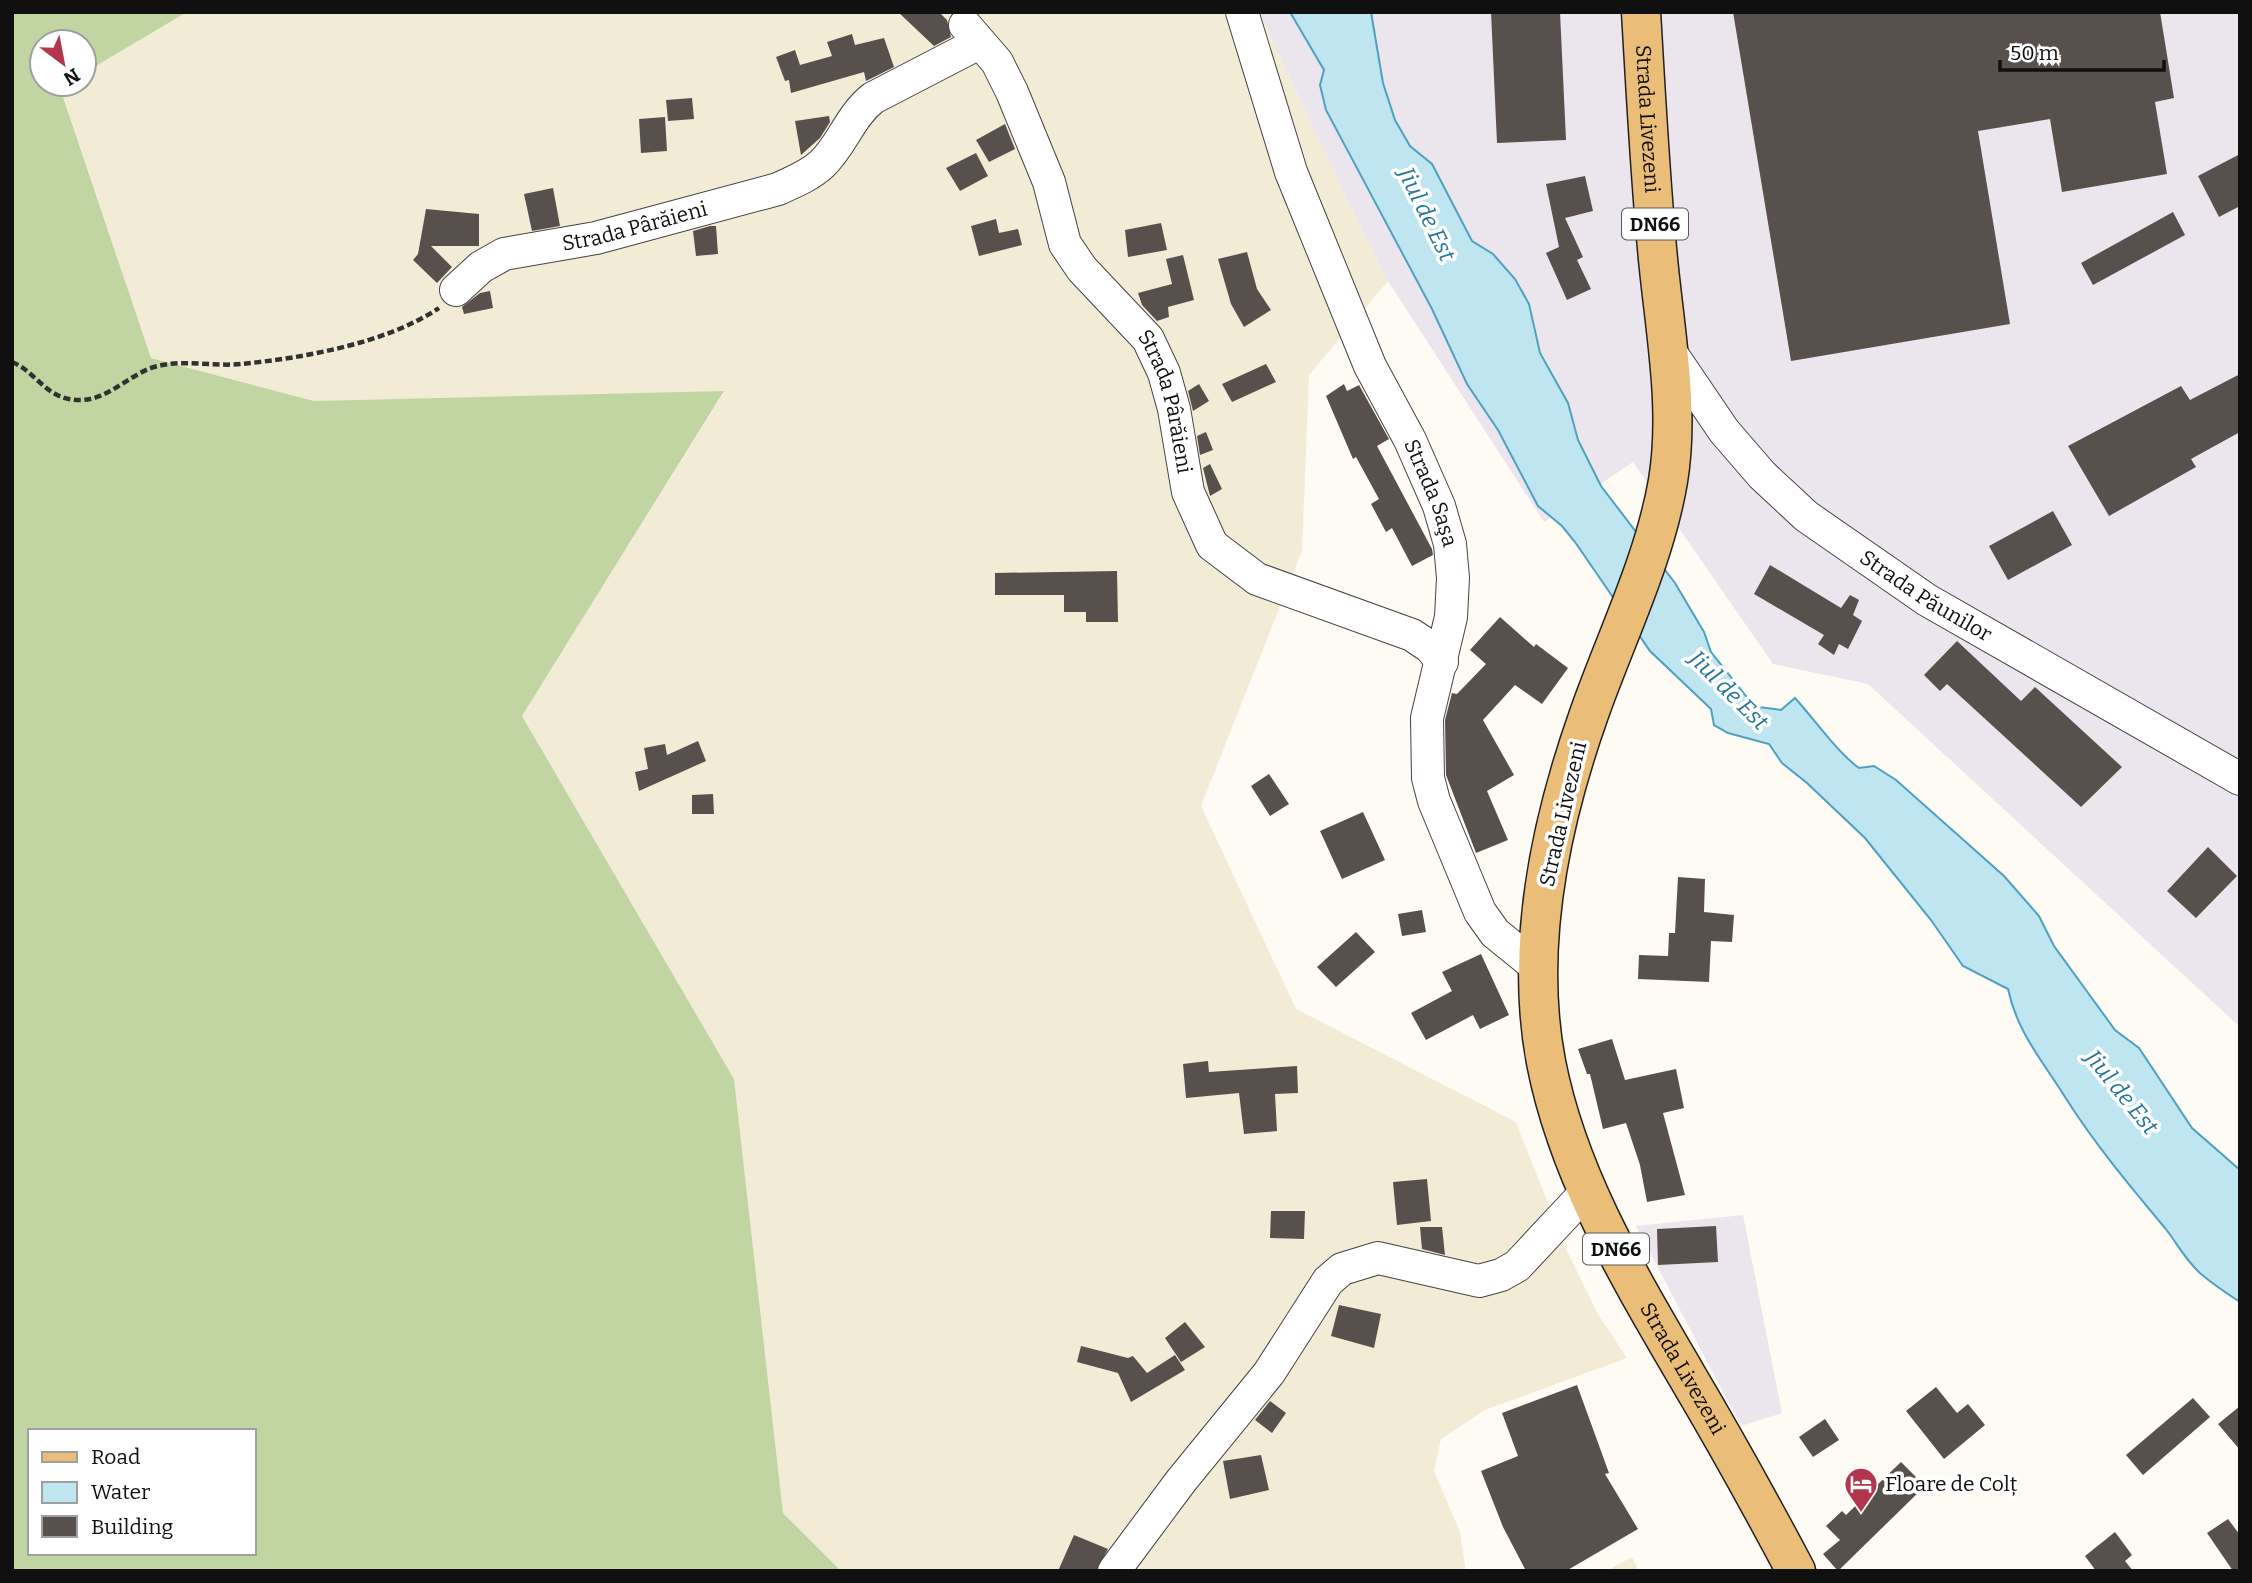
<svg xmlns="http://www.w3.org/2000/svg" width="2252" height="1583" font-family="Bitter,serif">
	<rect width="100%" height="100%" fill="#fefaf4"/>
	<!-- industrial -->
	<path fill="#ebe6ed" d="M1259,12H2240V1027L1868,684L1773,664L1633,462L1544,522L1388,281L1353,212Z
		M1743,1215L1782,1413L1741,1426L1636,1226Z"/>
	<!-- farmland -->
	<path fill="#f2ecd6" d="M187,12H1259L1353,212L1388,281L1309,375L1302,551L1201,806L1296,1009L1516,1122L1566,1249L1598,1314L1627,1358L1485,1410L1441,1439L1434,1471L1460,1532L1466,1571H841L783,1513L734,1079L522,716L724,392L314,401L151,358L60,87L66,84H84V73Z
		M1632,1557L1639,1571H1606Z"/>
	<!-- forest -->
	<path fill="#c0d5a1" fill-rule="evenodd" d="M12,12H187L84,73V42H42V84H66L60,88L151,358L314,401L724,391L522,716L734,1079L783,1513L841,1571H12ZM30,1431H254V1553H30Z"/>
	<!-- water -->
	<path fill="#bee5f0" stroke="#4ca2c0" stroke-width="2" d="M1290,12H1371L1383,83L1395,120L1410,146L1432,164L1472,241L1493,254L1515,279L1529,304L1540,353L1568,403L1578,440L1601,486L1675,583L1704,632L1711,652L1746,696L1759,707L1781,710L1795,698C1815,720 1837,752 1859,768L1874,766L1896,780L2004,876L2039,916L2054,946L2115,1030L2139,1048L2192,1128L2240,1170V1302C2226,1293 2213,1284 2201,1274C2185,1260 2177,1243 2165,1228C2129,1185 2094,1143 2065,1097C2042,1060 2017,1032 2008,989L1963,966L1931,920L1865,838L1807,783L1782,763L1769,744L1728,733L1714,725L1711,709L1650,651L1575,542L1562,526L1538,506L1498,430L1467,384L1432,309L1326,110L1320,85L1324,70Z"/>
	<!-- building -->
	<path fill="#58504d" d="M898,12H939L947,20L951,37L934,46Z
		M1491,12H1560L1566,140L1497,143Z
		M1733,12H2160L2174,98L2155,102L2167,174L2062,192L2050,119L1978,131L2010,324L1791,361Z
		M852,34L855,45L884,38L894,67L866,81L864,72L791,93L789,80L785,81L776,57L795,50L800,65L832,56L827,42Z
		M692,98L694,119L668,121L666,100Z
		M829,116L830,122L820,138L801,155L795,121Z
		M665,117L667,151L641,153L639,119Z
		M1005,124L1015,149L989,162L976,140Z
		M976,153L988,176L960,191L946,168Z
		M2240,154V206L2219,217L2198,176Z
		M1585,176L1593,211L1565,218L1583,257L1577,260L1591,289L1567,300L1546,253L1559,247L1546,184Z
		M553,188L560,226L532,231L524,194Z
		M426,209L479,214V246H431L452,267L437,283L413,260L418,254Z
		M2173,212L2185,235L2093,285L2081,263Z
		M996,219L999,233L1018,229L1022,245L979,256L971,226Z
		M1161,223L1167,250L1128,257L1125,230Z
		M710,226H716L718,254L696,256L693,231Z
		M1247,252L1257,289L1271,310L1244,327L1231,304L1218,259Z
		M1183,255L1194,300L1168,307L1169,317L1157,321L1142,305L1138,293L1172,284L1166,259Z
		M490,291L493,308L464,314L462,307L480,293Z
		M1266,364L1276,382L1232,402L1222,384Z
		M2240,374V432L2191,459L2196,467L2109,516L2068,446L2181,386L2190,400Z
		M1199,384L1209,401L1193,411L1188,391Z
		M1344,384L1347,391L1359,385L1389,439L1377,446L1432,549L1433,555L1412,566L1392,528L1386,532L1371,504L1379,499L1356,457L1353,459L1326,396Z
		M1206,432L1213,450L1200,455L1197,436Z
		M1210,464L1222,489L1210,496L1203,468Z
		M2053,511L2072,545L2008,580L1989,546Z
		M1770,565L1841,608L1850,595L1859,600L1853,615L1862,621L1848,649L1839,644L1834,655L1818,644L1824,635L1754,594Z
		M1117,571L1118,622H1086V612H1064V595H995V573Z
		M1500,617L1534,647L1536,644L1568,668L1542,704L1515,685L1483,720L1514,775L1487,791L1508,840L1476,853L1446,775L1445,720L1452,693L1457,694L1486,664L1470,650Z
		M1957,641L2021,701L2035,687L2122,767L2081,807L1947,684L1940,691L1924,675Z
		M698,741L706,761L639,791L635,772L648,769L644,748L665,744L667,755Z
		M1269,774L1289,804L1270,816L1251,786Z
		M713,794L714,814H692V795Z
		M1363,812L1385,860L1342,879L1320,831Z
		M2208,847L2237,876L2196,918L2167,891Z
		M1678,877L1705,879L1704,912L1734,915L1732,942L1711,941L1709,982L1638,979L1639,955L1668,956L1669,933H1675Z
		M1422,910L1426,932L1402,936L1398,914Z
		M1356,932L1375,952L1336,987L1317,967Z
		M1481,954L1509,1015L1480,1029L1473,1015L1426,1040L1411,1013L1452,991L1442,972Z
		M1612,1039L1625,1080L1676,1069L1684,1108L1663,1113L1685,1195L1647,1202L1640,1165L1626,1123L1603,1129L1590,1074H1587L1578,1049Z
		M1208,1061L1209,1072L1297,1066L1298,1093L1275,1094L1277,1131L1244,1134L1239,1093L1186,1098L1183,1064Z
		M1427,1179L1431,1221L1397,1225L1393,1182Z
		M1271,1211H1305L1304,1239L1270,1238Z
		M1716,1226L1718,1262L1658,1265L1657,1229Z
		M1420,1227H1442L1445,1255L1422,1249Z
		M1339,1305L1381,1314L1374,1348L1331,1336Z
		M1185,1322L1205,1347L1181,1362L1165,1338Z
		M1081,1346L1128,1358L1133,1356L1147,1373L1175,1355L1185,1370L1131,1402L1118,1373L1077,1362Z
		M1577,1385L1609,1473L1605,1474L1638,1529L1566,1571H1526L1503,1527L1481,1471L1518,1456L1502,1413Z
		M1936,1387L1957,1413L1968,1404L1985,1425L1944,1459L1906,1411Z
		M2193,1398L2210,1417L2143,1475L2126,1455Z
		M1270,1401L1286,1413L1272,1433L1255,1420Z
		M2240,1406V1450L2218,1424Z
		M1825,1419L1839,1440L1813,1457L1799,1437Z
		M1261,1455L1269,1490L1230,1499L1223,1461Z
		M1901,1462L1925,1486L1838,1571L1823,1554L1840,1540L1826,1526L1842,1511L1846,1515Z
		M2228,1519L2240,1535V1571H2233L2207,1533Z
		M2115,1532L2132,1555L2125,1561L2133,1571H2096L2085,1556Z
		M1074,1535L1108,1549L1096,1571H1058Z"/>
	<g fill="none" stroke-linecap="round" stroke-linejoin="round">
		<defs>
			<g id="minor">
				<path id="s1" d="M1242,12L1291,172L1370,366L1410,440L1439,506L1450,544L1453,578L1451,617L1427,718L1428,778L1434,801L1480,912L1495,933L1537,967"/>
				<path id="s2" d="M965,25L997,62L1012,92L1049,182L1065,244L1082,269L1148,339L1164,373L1174,409L1188,492L1212,545L1257,579L1412,635L1430,647L1442,662"/>
				<path id="s3" d="M456,290L481,267L504,254L596,238L778,189C793,182 809,176 822,164C842,145 850,116 873,98L979,43"/>
				<path id="s4" d="M1667,347L1724,431L1762,475L1806,516L1927,600L2240,779"/>
				<path d="M1114,1571L1181,1481L1269,1373L1328,1281L1342,1269L1378,1258L1479,1281L1501,1275L1517,1266L1588,1190"/>
			</g>
			<g id="major">
				<path id="s5" d="M1641,12C1646,95 1650,177 1658,259C1665,332 1680,408 1668,481C1654,562 1616,637 1589,714C1550,824 1524,946 1546,1062C1568,1176 1630,1278 1687,1376C1725,1440 1761,1505 1796,1571"/>
			</g>
		</defs>
		<!-- minor casing -->
		<use href="#minor" stroke="#434343" stroke-width="34"/>
		<!-- major casing -->
		<use href="#major" stroke="#212121" stroke-width="41"/>
		<!-- path -->
		<path stroke="#323232" stroke-width="4.5" stroke-dasharray="7 3.5" stroke-linecap="butt" d="M12,362C34,371 44,394 69,399C102,406 124,378 151,368C181,358 212,367 241,364C304,358 387,343 439,308"/>
		<!-- minor -->
		<use href="#minor" stroke="#fff" stroke-width="32"/>
		<!-- major -->
		<use href="#major" stroke="#eabe78" stroke-width="38"/>
	</g>
	<!-- icons -->
	<defs>
		<symbol id="hotel-pin" viewBox="-11 -11 22 30"><path d="M0 17L-7.5 6A9.5 9.5 0 1 1 7.5 6Z" fill="#b2364e" stroke="#fff"/><path d="M-6-4.5h1.5V1H6V5H4.5V3h-9V5H-6ZM-4 0a1.8 1.8 0 1 1 3.6 0ZM.5 0V-2.5h3Q6-2.5 6 0Z" fill="#fff"/></symbol>
	</defs>
	<g fill-rule="evenodd">
		<use href="#hotel-pin" x="1842" y="1465" width="38" height="52"/>
	</g>
	<g text-anchor="middle" stroke-width="7" stroke-linejoin="round" paint-order="stroke">
		<!-- shield labels -->
		<g fill="#fff" stroke="#585858" stroke-width="2">
			<rect x="1622" y="208.5" width="66" height="31" rx="5"/>
			<rect x="1583" y="1233.5" width="66" height="31" rx="5"/>
		</g>
		<g font-size="19" font-weight="bold" fill="#101010">
			<text x="1655" y="231">DN66</text>
			<text x="1616" y="1256">DN66</text>
		</g>
		<!-- street labels -->
		<g font-size="21" fill="#101010" stroke="#fff">
			<text dy="7" stroke="none"><textPath href="#s5" startOffset="107">Strada Livezeni</textPath></text>
			<text dy="7" stroke="none"><textPath href="#s3" startOffset="194">Strada Pârăieni</textPath></text>
			<text dy="7" stroke="none"><textPath href="#s2" startOffset="436">Strada Pârăieni</textPath></text>
			<text dy="7" stroke="none"><textPath href="#s1" startOffset="518">Strada Saşa</textPath></text>
			<text dy="7" stroke="none"><textPath href="#s4" startOffset="364">Strada Păunilor</textPath></text>
			<text transform="translate(1563 814) rotate(-77)" y="7">Strada Livezeni</text>
			<text dy="7" stroke="none"><textPath href="#s5" startOffset="1409">Strada Livezeni</textPath></text>
		</g>
		<!-- poi labels -->
		<g font-size="21" fill="#101010" stroke="#fff" text-anchor="start">
			<text x="1885" y="1491">Floare de Colț</text>
		</g>
		<!-- water labels -->
		<g font-size="23" font-style="italic" fill="#257596" stroke="#fff">
			<text transform="translate(1427 214) rotate(64)" y="8">Jiul de Est</text>
			<text transform="translate(1729 690) rotate(45)" y="8">Jiul de Est</text>
			<text transform="translate(2122 1092) rotate(51)" y="8">Jiul de Est</text>
		</g>
	</g>
	<!-- border -->
	<rect width="2252" height="1583" fill="none" stroke="#101010" stroke-width="28"/>
	<!-- legend -->
	<rect x="28" y="1429" width="228" height="126" fill="#ffffff" stroke="#9f9f9f" stroke-width="2"/>
	<rect x="42" y="1452" width="35" height="10" fill="#eabe78" stroke="#9f9f9f" stroke-width="2"/>
	<text x="91" y="1464" font-size="21" fill="#101010">Road</text>
	<rect x="42" y="1482" width="35" height="21" fill="#bee5f0" stroke="#9f9f9f" stroke-width="2"/>
	<text x="91" y="1499" font-size="21" fill="#101010">Water</text>
	<rect x="42" y="1516" width="35" height="21" fill="#58504d" stroke="#9f9f9f" stroke-width="2"/>
	<text x="91" y="1534" font-size="21" fill="#101010">Building</text>
	<!-- north arrow -->
	<g transform="translate(63 63) rotate(148)"><circle r="33" fill="#ffffff" stroke="#9f9f9f" stroke-width="2"/>
	<path d="M0-5L12 26L0 18L-12 26Z" fill="#b2364e"/>
	<text y="-10" font-size="19" font-weight="bold" text-anchor="middle" fill="#101010">N</text>
	</g>
	<!-- scale -->
	<path d="M2000 60v10h164v-10" fill="none" stroke="#101010" stroke-width="3.5"/>
	<text x="2010" y="60" font-size="21" fill="#101010" stroke="#ffffff" stroke-width="5" paint-order="stroke">50 m</text>
</svg>
